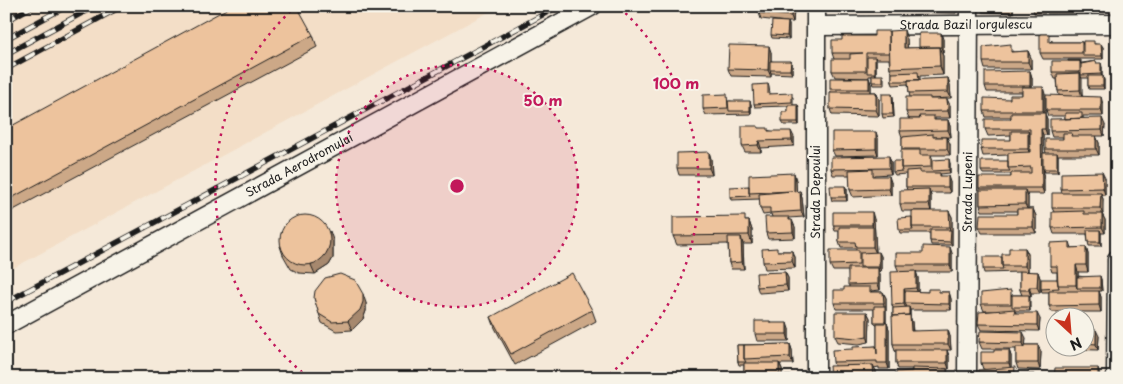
<svg xmlns="http://www.w3.org/2000/svg" width="1123" height="384" font-family="'Playpen Sans',sans-serif">
	<rect width="100%" height="100%" fill="#f5e9d9"/>
	<filter id="ink" filterUnits="userSpaceOnUse"><feTurbulence type="fractalNoise" baseFrequency=".02" numOctaves="2"/><feDisplacementMap in="SourceGraphic" scale="10" xChannelSelector="R" yChannelSelector="G"/><feConvolveMatrix kernelMatrix="1 2 1 2 8 2 1 2 1" color-interpolation-filters="sRGB"/></filter>
	<g filter="url(#ink)">
		<!-- built -->
		<path fill="#f3dec7" d="M6,6H500L6,272Z"/>
		<g fill="none" stroke-linecap="round" stroke-linejoin="round">
			<defs>
				<g id="minor">
					<path id="s1" d="M816,26L1117,24"/>
					<path id="s2" d="M6,325L592,6"/>
					<path d="M816,378V6"/>
					<path id="s3" d="M967,378L969,6"/>
					<path d="M1116,378L1117,259"/>
				</g>
			</defs>
			<!-- minor casing -->
			<use href="#minor" stroke="#1c1c1c" stroke-width="21"/>
			<!-- minor -->
			<use href="#minor" stroke="#f7f3e8" stroke-width="18"/>
			<defs>
				<path id="rail" d="M6,21L33,6
					M6,39L67,6
					M6,54L95,6
					M6,69L122,6
					M6,302L559,6"/>
			</defs>
			<!-- rail casing -->
			<use href="#rail" stroke="#1c1c1c" stroke-width="5.5"/>
			<!-- rail -->
			<use href="#rail" stroke="#f7f3e8" stroke-width="4" stroke-dasharray="11" stroke-linecap="butt"/>
		</g>
		<!-- wall -->
		<path fill="#cca887" stroke="#1c1c1c" d="M760,6H793L794,10L793,22H788L789,25V39L772,38L771,35L787,22L761,19L759,13Z
			M872,6H956V13L894,12L892,7V9H873Z
			M981,6H1014L1013,13L983,12Z
			M1045,6V13H1034L1033,9Z
			M1045,6H1091V13H1047Z
			M313,35L317,47L6,214V129Z
			M907,39V48H919L943,39V53H942L943,56V75L920,76V80L948,78L950,85L951,98L931,99L950,105V118H935V120H948L950,126L951,137H934L950,144V155H931L933,160L950,163V173L940,174L941,176L950,182V193H930L931,196V211H902L900,204L907,190L906,187V174L895,175L893,172L901,161L902,150V137L900,131L920,119H909L906,112L910,97L909,93L908,84L893,85L892,81V73L890,68L889,59H876V75L884,78V85H873L872,82V76H869V78L835,77L832,71L834,59L832,53Z
			M1052,40V42H1082L1083,45L1096,44L1103,47V59H1043L1040,53Z
			M1013,51V52L1028,51L1031,58V69H985L983,62Z
			M771,52V61L792,64V74L771,73V77L731,76L728,69Z
			M1096,61V63L1102,67V76L1104,80V89H1089L1088,86V78H1081L1082,96L1103,104V116H1083V118L1105,125L1104,136H1096L1099,143V155H1058V172H1045L1044,170V194H1027L1028,197V209H1033L1036,216V233H982L979,227L1017,214V211H982L980,205V190L979,188L1011,177V174H983L981,171L1008,161V155L983,156L981,149L1011,140V135L988,136L985,129L1011,119V117H986L984,111L1010,99L1022,95V92H987L985,86L1030,71L1032,78V87L1045,94V114L1047,119V135H1043V153H1046L1045,149L1063,139V137H1052L1050,131L1065,119V116H1048L1046,110L1059,95L1058,91L1057,79H1055L1052,72L1082,63Z
			M869,78L871,84V92H876L879,99V116L832,115L830,109L831,92L830,89Z
			M768,84L769,87L770,94L793,97V105H798L799,109V125H784L782,122L788,112V106L755,107L754,104Z
			M892,94L893,97L894,117L883,118L882,114Z
			M730,101L751,104V114L706,115L703,109Z
			M759,128L794,137V146L761,148V152H745L742,146Z
			M878,138V155L835,156L832,150Z
			M709,152L711,159L712,175H679L677,168Z
			M891,162V174L875,175V176L891,182V195L853,197L850,190V175H833L831,169Z
			M1105,178V195H1101L1103,199L1102,214L1105,220V233H1101V246H1089L1088,242L1087,234H1054L1052,228L1054,212L1052,208L1062,193L1061,189Z
			M796,180V192L800,191L802,198L804,217L789,218L795,227V238L768,239L766,233L772,217L771,214L763,215L760,208V199L731,200L730,197L749,186Z
			M847,189V201H832L831,197Z
			M949,211L952,217V245H931L930,241V233H900L899,230L912,217Z
			M874,219L876,252L881,256V271H879L880,274V290L871,291L872,292H883L886,298V323H887L889,329V369H879V367L874,368L876,371V378H830L834,366L833,362L853,349L876,346L877,349V325H876L874,322V309H836L834,303L844,290L849,287L848,271H833L830,265L856,250V248H841L839,242V231H835L833,225Z
			M746,221H749L752,230V244H743L744,269H731L729,263L728,244L677,245L673,236Z
			M333,240V258L329,265L315,274L299,273L291,269L283,255L280,246Z
			M1070,242L1072,248L1086,247L1088,254V272H1078V276L1101,279L1102,291H1099L1101,297V312H1052L1049,306V292H1042L1041,289L1057,279V272H1052L1050,266Z
			M1025,248L1028,254V272H1038L1040,278V293H1031V297H1029L1030,311H1015L1016,313L1040,319L1039,331L981,330L978,324L995,311H984L981,304L1013,295H1022L1020,290V272L984,273L983,269L1002,257Z
			M778,251H792L795,257V268L765,269L763,262Z
			M952,253V272H916L918,278V292H949L951,299V310H910V316L912,322L913,331L950,336L951,350H947L949,356V369H943H947L949,376L912,371V369H898L896,363V351H895L893,344V308L892,305L899,272L896,265Z
			M785,272L788,278V291L759,293L757,287Z
			M314,298L366,303V311L363,319L352,330L336,331L322,323Z
			M592,310L596,321L515,365L495,328L491,317Z
			M867,312L870,318L869,342L859,344L838,342L835,336Z
			M770,321L771,323L789,329V341H757L755,334Z
			M1086,327L1087,330L1099,336L1098,350L1061,349L1060,346H1086Z
			M1026,338L1025,345H1038L1041,352L1040,370L1018,369L1016,363V349H982L979,342Z
			M790,344L792,350L793,364H780L782,369V376H798L799,378H713L744,371V365H739L738,362L737,345Z
			M1009,350L1011,356V367L1017,374L1035,378L983,369L981,363L994,352Z"/>
		<!-- shaded-wall -->
		<path fill="#a6886e" stroke="#1c1c1c" d="M792,6H793L794,10L793,22L791,16Z
			M953,6H956V13Z
			M1011,6H1014L1013,13Z
			M1089,6H1091V13Z
			M788,22L789,25V39L787,36Z
			M904,30L907,39L908,57L904,48Z
			M941,33L943,39V53L941,47Z
			M1101,44L1103,47V59L1102,56Z
			M769,46L771,52V70H770L771,73V77L768,70Z
			M939,47L943,56V75L940,66Z
			M1028,51L1031,58V69L1028,62Z
			M875,57L876,60V76L875,73Z
			M791,61L792,64V74L790,70Z
			M1101,63L1102,67V78L1101,74Z
			M1030,71L1032,78V92L1030,86Z
			M1080,73L1082,79V97L1080,90Z
			M1103,76L1104,80V89L1103,86Z
			M869,78L871,84V95L869,89Z
			M948,78L950,85L951,98L948,92Z
			M1043,87L1045,94V114L1047,119V135L1045,129V116L1043,111Z
			M876,92L879,99V116L876,110Z
			M892,94L893,97L894,117L893,114Z
			M1101,97L1103,104V116L1101,110Z
			M947,99L950,105V118L948,111Z
			M750,101L751,104V114L750,111Z
			M798,105L799,109V125L798,122Z
			M1102,118L1105,125L1104,136L1102,130Z
			M948,120L950,126L951,137L948,130Z
			M1041,129L1043,135L1044,194L1042,188Z
			M791,131L794,137V146L792,140Z
			M1028,131L1030,137V155L1028,149Z
			M876,132L878,138V155L876,149Z
			M1096,136L1099,143V155L1096,149Z
			M947,137L950,144V155L947,149Z
			M759,141L761,148V152L758,145Z
			M709,152L711,159L712,175L709,168Z
			M1057,153L1058,156V172L1057,169Z
			M889,156L891,162V174L889,168Z
			M949,159L950,163V173L949,170Z
			M1102,172L1105,178V195L1103,188Z
			M794,173L796,180L797,198L794,192Z
			M889,176L891,182V195L889,189Z
			M948,176L950,182V193L948,187Z
			M845,186L847,189V201L846,197Z
			M929,189L931,196V211L929,204Z
			M1025,190L1028,197V211L1025,204Z
			M800,191L802,198L804,217L801,211Z
			M1101,193L1103,199V214L1100,208Z
			M1033,209L1036,216V233L1033,227Z
			M949,211L952,217V245L950,242Z
			M872,212L874,219L876,253L873,247Z
			M1102,214L1105,220V233L1102,227Z
			M792,220L795,227V238L793,232Z
			M749,221L752,230V244L749,235Z
			M1100,230L1101,233V246L1100,242Z
			M330,231L333,240V258L329,265L315,274L311,265Z
			M741,237L743,244L744,269L742,262Z
			M950,247L952,253V272L950,265Z
			M1086,247L1088,254V272L1086,265Z
			M1025,248L1028,254V272L1025,266Z
			M792,251L795,257V268L792,261Z
			M879,252L881,256V271L879,267Z
			M1076,265L1078,272V288H1077L1076,285Z
			M878,268L880,274V290L878,284Z
			M916,271L918,278V294L916,288Z
			M785,272L788,278V291L786,285Z
			M1038,272L1040,278V293L1037,287Z
			M1100,276L1101,279L1102,291L1100,288Z
			M1029,287L1031,293V297L1029,290Z
			M904,289L906,295L905,303L907,307V311L904,304Z
			M1099,291L1101,297V312L1099,305Z
			M883,292L886,298V325L885,322Z
			M949,292L951,299V310L949,304Z
			M363,294L366,303V311L363,319L352,330L348,321Z
			M1029,295L1030,299V311L1029,307Z
			M909,307L910,311V316L912,322L913,337L911,331Z
			M867,312L870,318L869,342L867,336Z
			M1037,313L1040,319L1039,331L1037,325Z
			M787,323L789,329V341L787,334Z
			M887,323L889,329V369L887,363Z
			M948,330L950,336L951,350L948,344Z
			M1096,330L1099,336L1098,350L1096,344Z
			M1023,332L1026,338L1025,349L1023,343Z
			M790,344L792,350L793,364L790,357Z
			M1038,345L1041,352L1040,370L1038,363Z
			M947,350L949,356V369L947,363Z
			M1009,350L1011,356V370L1009,363Z
			M779,363L782,369V378H779Z
			M873,365L876,371V378H874Z
			M1098,368L1100,375V378H1098Z"/>
		<!-- building -->
		<path fill="#edc39d" stroke="#1c1c1c" d="M232,6H297L313,35L6,201V129Z
			M760,6H792L791,16L759,13Z
			M914,6H953V7Z
			M1033,6H1043V9H1033Z
			M1045,6H1089V7H1045Z
			M772,21L788,22L787,36L771,35Z
			M904,30V48L939,47L940,66L890,68L889,31Z
			M874,31H889V53H866V71H832V59H850V54L863,53H832V40H842V36H874Z
			M919,33H941V47H919Z
			M1040,34H1049V42H1082V53H1040Z
			M1083,41H1094V44H1101L1102,56H1083Z
			M1011,44V52L1028,51V62H983V47Z
			M729,45L769,46L768,70L728,69Z
			M867,57H875V73H867Z
			M1068,60H1081V64L1080,61H1068Z
			M770,61H791L790,70H770Z
			M1052,61H1080V72H1052Z
			M1096,61V63H1101V74L1081,75V64Z
			M1030,71V86H985V72Z
			M918,72L919,80H908V81H892V73Z
			M1080,73V90L1058,91L1057,74Z
			M872,75H883V82H872Z
			M1088,76H1103V86H1088Z
			M830,78H869V89H830Z
			M948,78V92L909,93L908,80Z
			M768,84V94L792,93V102L754,104L753,85Z
			M1022,87H1043V111H984V98L1010,99V95H1022Z
			M830,92H876V110L830,109Z
			M727,94L728,108L703,109V95Z
			M882,94H892L893,114H882Z
			M1046,95L1101,97V110H1046Z
			M906,97H930V99H947L948,111L906,112Z
			M728,101H750V111H729Z
			M788,105H798V122H782V112H788Z
			M1011,113H1045V129H1041L1042,188H979V177H1011V173H1031V167L1008,168V153L1030,152V129H985V119H1011Z
			M1065,113H1082V118L1065,119Z
			M919,116H934V120H948V130L900,131V119H920Z
			M1102,118V130L1050,131V119Z
			M742,126H758V128H768V131H791L792,140L759,141L758,145L742,146Z
			M1011,131H1028V149H981V140H1011Z
			M832,132H876V149L832,150Z
			M1063,133H1072L1071,136H1096V149H1045V139H1063Z
			M933,134V137H947V149H902V137Z
			M901,150H920V155H931V167L901,168Z
			M709,152V168H677V153Z
			M1043,153H1057V169H1043Z
			M889,156V168L831,169V157Z
			M949,159V170L932,171V160Z
			M893,161H901V168L902,171L893,172Z
			M981,161H1008V168L1010,171H981Z
			M873,169V176H889V189L850,190L849,170Z
			M920,170V173H940V176H948V187H906V171Z
			M1102,172L1103,188L1061,189V173Z
			M794,173V192L800,191L801,211L770,213V208H760L759,194L792,191L749,193V175Z
			M749,186V193L750,196L730,197V187Z
			M830,186H845L846,197H831Z
			M929,189V204H900V190Z
			M980,190H1025V204L980,205Z
			M1052,193H1101L1100,208H1052Z
			M1017,209H1033V227H979L980,214H1017Z
			M912,211H949L950,227H912Z
			M1084,211V214H1102V227L1052,228V212Z
			M833,212H872V225H833Z
			M280 240a25 25 0 1 1 50 0a25 25 0 1 1-50 0Z
			M745,216V221H749V235L673,236V217Z
			M765,217H789V220H792L793,232L766,233Z
			M912,217V227L913,230H899L898,218Z
			M839,227H873V247H856L855,242H839Z
			M930,230H951L950,242L930,241Z
			M1087,230H1100V242H1088Z
			M728,237H741L742,262L729,263Z
			M1070,242V248L1086,247V265H1076V285H1058L1057,266H1050V243Z
			M923,246L950,247V265H896V253H923Z
			M777,248V251H792V261L763,262L762,249Z
			M1009,248H1025V266H1002V254H1009Z
			M830,250H859V264L830,265Z
			M879,252V267H860V253Z
			M983,257H1002V266L1003,269H983Z
			M848,268H878V284L848,285Z
			M916,271V288L904,289V304L892,305L891,272Z
			M1020,271L1038,272L1037,287H1029V290H1020Z
			M785,272L786,285L757,287L756,273Z
			M572,273L592,310L511,354L491,317Z
			M340,274L355,280L363,294V302L360,310L348,321L332,322L319,314L314,298L315,291L325,278Z
			M1100,276V288H1077V277Z
			M1041,279H1057L1058,285L1059,288L1041,289Z
			M844,287H870V292H883L884,303H834V290H844Z
			M928,289H939V292H949V304L905,303V291L928,292Z
			M1011,290V304H981V293Z
			M1049,291H1099V305L1049,306Z
			M1012,295H1029V307H1012Z
			M874,306H885V322H874Z
			M909,307V315L893,316V308Z
			M1015,309L1014,313H1037V325L978,324L979,312Z
			M835,312H867V336L856,338L835,336Z
			M910,315L911,331L948,330V344H893L892,316Z
			M755,321H770V323H787V334H755Z
			M877,323H887V363H877V361L833,362L832,350L853,349V347L876,346L877,354Z
			M1086,327V330H1096V344L1086,343Z
			M980,331L1023,332V343L979,342Z
			M790,344V357L744,359V345Z
			M737,345H744V359L746,362H738Z
			M1025,345H1038V363H1016V347H1025Z
			M896,350H947V363H896Z
			M994,350H1009V363H981V352H994Z
			M744,363H779V378H744Z
			M873,365L874,378H830L829,366Z
			M1015,367L1014,378H979V370Z
			M912,368L947,369V378H896V372L912,371Z
			M1055,368H1098V378H1054Z
			M730,371H744V378H713V374L730,373Z
			M1016,374H1034V378H1016Z
			M781,376H798V378H781Z"/>
	</g>
	<!-- distance rings -->
	<circle cx="457" cy="186" r="121" fill="#c2185b" fill-opacity=".12"/>
	<g fill="none" stroke="#c2185b" stroke-width="2.5" stroke-dasharray="2.5 5">
		<circle cx="457" cy="186" r="121"/>
		<path d="M308 377A242 242 0 0 1 294 8M620 8A242 242 0 0 1 606 377"/>
	</g>
	<g text-anchor="middle" stroke-width="4" stroke-linejoin="round" paint-order="stroke">
		<!-- street labels -->
		<g font-size="12" fill="#1c1c1c" stroke="#f7f3e8">
			<text dy="4" stroke="none"><textPath href="#s1" startOffset="150">Strada Bazil Iorgulescu</textPath></text>
			<text dy="4" stroke="none"><textPath href="#s2" startOffset="334">Strada Aerodromului</textPath></text>
			<text transform="translate(816 192) rotate(-90)" y="4">Strada Depoului</text>
			<text dy="4" stroke="none"><textPath href="#s3" startOffset="186">Strada Lupeni</textPath></text>
		</g>
	</g>
	<circle cx="457" cy="186" r="8" fill="#c2185b" stroke="#f7f3e8" stroke-width="2.5"/>
	<g font-size="15" text-anchor="middle" font-weight="bold" fill="#c2185b" stroke="#f7f3e8" stroke-width="4" stroke-linejoin="round" paint-order="stroke">
		<text x="676" y="89">100 m</text>
		<text x="543" y="106">50 m</text>
	</g>
	<!-- margin -->
	<rect width="1123" height="384" fill="none" stroke="#f7f3e8" stroke-width="25"/>
	<rect x="12" y="12" width="1098" height="359" fill="none" stroke="#1c1c1c" stroke-width="2" filter="url(#ink)"/>
	<!-- north arrow -->
	<g transform="translate(1070 332) rotate(154)"><circle r="24" fill="#f7f3e8" stroke="#9f9d96"/>
	<path d="M0-4L9 19L0 12L-9 19Z" fill="#c8321e"/>
	<text y="-8" font-size="14" font-weight="bold" text-anchor="middle" fill="#1c1c1c">N</text>
	</g>
</svg>
